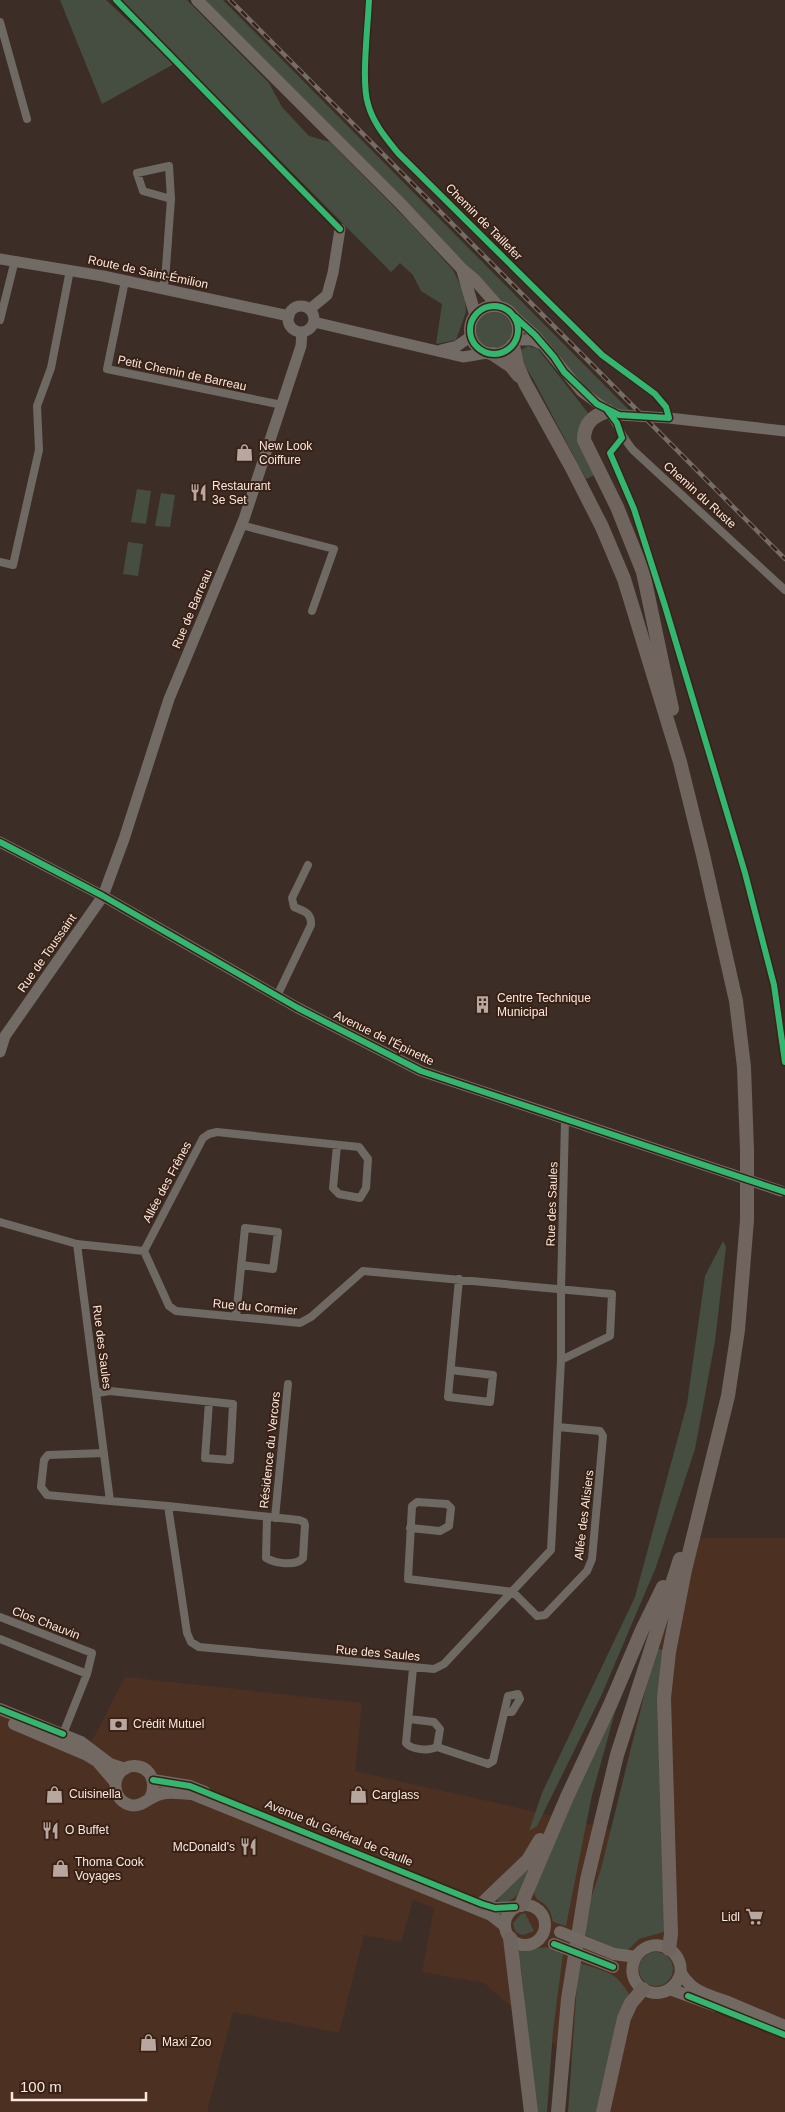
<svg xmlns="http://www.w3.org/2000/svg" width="785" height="2112" font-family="Helvetica,sans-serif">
	<rect width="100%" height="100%" fill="#3c2e27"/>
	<!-- built -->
	<path fill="#4c3021" d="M691,1538H785V2112H571L572,2060L484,1983L422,1972L434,1908L413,1900L401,1942L364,1935L339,2033L233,2012L207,2112H0V1706L92,1741L125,1677L362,1703L355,1771L611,1829L639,1712Z"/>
	<!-- green -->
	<path fill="#454e40" d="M60,0H106L174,64L102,104Z
		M121,0H187L269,83L282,107L309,136L330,142L412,225L453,270L465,294L466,312L456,340L436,344L442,304L421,291L413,275L400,263L391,272Z
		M203,0H223L631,412L620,411L604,405L583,388L513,307L499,301Z
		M474 331a19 19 0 1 1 38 0a19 19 0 1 1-38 0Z
		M528,346L538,349L588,413L586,417L595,475L586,479L533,379L518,355L519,351Z
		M137,489L151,491L146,524L131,522Z
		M161,493L175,495L170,527L155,526Z
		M128,542L143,544L138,576L123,574Z
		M723,1241L726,1247L715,1341L695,1449L656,1567L602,1694L537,1826L529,1831L542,1793L635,1597L687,1404L705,1276Z
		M648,1633L615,1712L592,1795L566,1926L553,1922C552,1918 551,1913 549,1910C542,1898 533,1904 534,1886Z
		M656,1648L663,1650L667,1931L639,1939L628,1950H618L585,1935L590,1901L601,1869Z
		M533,1863C524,1882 523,1898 501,1904L495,1897Z
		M525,1913L534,1931L523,1935C516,1933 514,1931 513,1923L521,1914Z
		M547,1947L563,1954L553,2031L547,2112H536L521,1967L517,1966L515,1950C526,1950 536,1948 547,1947Z
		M639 1969a17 17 0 1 1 34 0a17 17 0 1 1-34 0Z
		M580,1963C608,1973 615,1970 631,1997L617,2018L596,2112H568L577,1984Z"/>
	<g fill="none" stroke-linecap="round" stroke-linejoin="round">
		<!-- street -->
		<path stroke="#6f6963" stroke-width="8" d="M369,0C368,26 361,82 368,104C373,123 386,138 398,153L602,355L655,394L666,407L669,418
			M0,22L27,119
			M125,281L107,369L282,405
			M160,288L165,281L171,199L169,166L137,173L143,191L171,199
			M0,320L15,260
			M608,412C618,425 622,437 633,450L785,590
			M241,525L334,549L312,611
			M0,562L13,565L39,450L37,406L51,368L70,270
			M277,996L311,925C312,913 304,911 294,907L292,898L308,865
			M0,1222L77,1244L144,1251L169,1306L176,1311L300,1323L311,1317L363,1271L612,1294L610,1336L561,1360
			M77,1244L110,1501L168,1506L187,1633L191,1642L199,1647L434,1669L444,1664L551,1550L561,1360V1289L565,1120
			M144,1251L203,1138L209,1134L217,1132L359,1147L368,1159L366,1188L360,1198L339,1194L333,1188L337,1145
			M236,1317L245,1228L278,1232L273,1269L241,1265
			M451,1370L493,1375L490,1402L448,1397L459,1279
			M97,1393L110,1391L233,1404L230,1460L205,1458L209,1402
			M104,1453L48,1455L44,1460L41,1487L47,1495L110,1501
			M168,1506L299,1520L304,1522L305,1525L303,1558C295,1567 275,1563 266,1558L267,1517
			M275,1518L288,1384
			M410,1528L440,1531L449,1526L451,1508L447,1504L417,1502L412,1506L408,1579L513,1592L537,1616L545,1615L587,1571L592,1559L603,1436L600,1431L558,1427
			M0,1617L92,1653L87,1674L63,1734
			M0,1639L87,1674
			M413,1668L406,1743C411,1750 429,1751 437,1747
			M409,1719L434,1722L440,1729L437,1747
			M437,1747L488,1764L493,1761L508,1696L518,1694L520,1699L512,1712H505"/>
		<!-- secondary -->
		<path stroke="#726a65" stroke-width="11" d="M0,259L103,276L289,316
			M288 319a13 13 0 1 1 26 0a13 13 0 1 1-26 0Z
			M310,309L327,295L333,273L340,229
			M515,317L535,335L581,391L608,411L619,415L669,418L785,431
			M314,322L463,357L487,353
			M516,340H532L541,344
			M441,350L457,346L470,337
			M0,842L103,896L298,1008L421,1071L731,1174
			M0,1052L5,1036L103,896L124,839L169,699L244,519L301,346L302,332"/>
		<!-- primary -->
		<path stroke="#726962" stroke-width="12" d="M197,0L400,203L462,269L474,279L497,305
			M462,269L475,314
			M470 330a24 24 0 1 1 48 0a24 24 0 1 1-48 0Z
			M0,1709L81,1742L110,1764L125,1769
			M14,1724L87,1755L97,1761L115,1782
			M153,1780L190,1786L205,1792
			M150,1798C157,1785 152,1767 135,1766C112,1765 108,1799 130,1805C142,1808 150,1796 161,1794C171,1791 182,1794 192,1794L491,1915L505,1926
			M481,1904L495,1908L515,1907
			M505 1925a20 20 0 1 1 40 0a20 20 0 1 1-40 0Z
			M614,1954L636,1957
			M681,1972C671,2008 623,1993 634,1961C638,1950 650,1943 662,1946C671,1948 678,1956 680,1964C681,1967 680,1969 681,1972C682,1976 689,1984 693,1987C702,1994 717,1998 728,2002C747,2010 766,2018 785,2026
			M670,1989L716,2006"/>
		<!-- highway -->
		<path stroke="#6f655e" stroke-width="14" d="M513,345L517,365L525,383L572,468L602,527L624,579L680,762L703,855L736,1001L744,1067L747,1150V1220L738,1330L728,1396L685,1570L669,1652L664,1698L671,1934L669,1949
			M493,354L511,366L519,376
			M608,411C592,416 584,424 584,440L617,507L643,572L672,709
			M482,1904L528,1860L540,1840
			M521,1905L567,1797L610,1705L642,1630L663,1587
			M510,1938L531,2112
			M558,2112L568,1999L587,1880L617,1755L680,1559
			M603,2112L624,2018L631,2003L643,1989"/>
		<defs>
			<path id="rail" d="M230,0L785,559"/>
		</defs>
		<!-- rail casing -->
		<use href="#rail" stroke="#756d68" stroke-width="4.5"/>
		<!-- rail -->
		<use href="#rail" stroke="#392115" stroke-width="2.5" stroke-dasharray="8" stroke-linecap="butt"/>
		<!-- secondary-bridge -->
		<path stroke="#726a65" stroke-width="11" d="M731,1174L781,1191"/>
		<!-- primary-bridge -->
		<path stroke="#726962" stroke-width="12" d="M560,1932L614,1954
			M554,1944L613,1967"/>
		<defs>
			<path id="cycleway" d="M116,0L340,229
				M369,0C368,26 361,82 368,104C373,123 386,138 398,153L602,355L655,394L666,407L669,418L619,415L597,404L564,372L554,357L535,335L515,317
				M470 330a24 24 0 1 1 48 0a24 24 0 1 1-48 0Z
				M608,411L617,423L622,438L610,453L634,509L665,606L745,873L774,985L785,1062
				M0,842L103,896L298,1008L421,1071L785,1192
				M0,1709L63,1734
				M153,1780L190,1786L482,1904L495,1908L515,1907
				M554,1944L613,1967
				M688,1996L785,2035"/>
		</defs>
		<!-- cycleway casing -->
		<use href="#cycleway" stroke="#392115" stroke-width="9"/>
		<!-- cycleway -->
		<use href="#cycleway" stroke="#33b770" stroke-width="6"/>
	</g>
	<!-- icons -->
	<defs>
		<symbol id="shop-bare" viewBox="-9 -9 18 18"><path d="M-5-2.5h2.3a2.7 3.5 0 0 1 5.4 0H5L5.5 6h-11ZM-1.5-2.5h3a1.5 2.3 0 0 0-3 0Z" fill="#b7a79f" stroke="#392115" stroke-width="2.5" paint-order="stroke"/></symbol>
		<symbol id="restaurant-bare" viewBox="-9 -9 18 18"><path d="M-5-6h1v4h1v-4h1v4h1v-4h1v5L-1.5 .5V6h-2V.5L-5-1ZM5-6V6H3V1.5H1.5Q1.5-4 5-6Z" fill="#b7a79f" stroke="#392115" stroke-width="2.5" paint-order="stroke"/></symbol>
		<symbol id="building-bare" viewBox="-9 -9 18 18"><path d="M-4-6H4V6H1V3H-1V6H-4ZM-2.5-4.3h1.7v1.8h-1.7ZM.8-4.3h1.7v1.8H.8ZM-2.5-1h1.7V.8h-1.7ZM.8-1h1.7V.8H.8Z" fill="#b7a79f" stroke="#392115" stroke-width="2.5" paint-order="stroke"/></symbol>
		<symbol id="bank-bare" viewBox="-9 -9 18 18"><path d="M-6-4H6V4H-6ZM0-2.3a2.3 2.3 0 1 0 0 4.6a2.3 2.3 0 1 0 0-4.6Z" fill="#b7a79f" stroke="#392115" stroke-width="2.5" paint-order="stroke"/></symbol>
		<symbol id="supermarket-bare" viewBox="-9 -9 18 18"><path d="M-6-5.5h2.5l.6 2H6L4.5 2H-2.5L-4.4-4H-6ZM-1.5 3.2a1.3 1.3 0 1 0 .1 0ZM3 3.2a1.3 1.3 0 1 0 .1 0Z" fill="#b7a79f" stroke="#392115" stroke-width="2.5" paint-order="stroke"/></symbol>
	</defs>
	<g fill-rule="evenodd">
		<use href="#shop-bare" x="232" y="440" width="25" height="25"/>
		<use href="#restaurant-bare" x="186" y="480" width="25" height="25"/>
		<use href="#building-bare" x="470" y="992" width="25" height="25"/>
		<use href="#bank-bare" x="106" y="1712" width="25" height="25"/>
		<use href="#shop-bare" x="42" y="1782" width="25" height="25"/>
		<use href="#shop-bare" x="346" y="1782" width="25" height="25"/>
		<use href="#restaurant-bare" x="38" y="1818" width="25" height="25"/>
		<use href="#restaurant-bare" x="236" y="1834" width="25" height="25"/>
		<use href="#shop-bare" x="48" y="1856" width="25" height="25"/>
		<use href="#supermarket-bare" x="742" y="1904" width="25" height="25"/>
		<use href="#shop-bare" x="136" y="2030" width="25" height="25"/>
	</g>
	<g text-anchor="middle" stroke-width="4" stroke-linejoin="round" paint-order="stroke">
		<!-- street labels -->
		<g font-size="12" fill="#f9e8e0" stroke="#392115">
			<text transform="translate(484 222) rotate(45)" y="4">Chemin de Taillefer</text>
			<text transform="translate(148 272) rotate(12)" y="4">Route de Saint-Émilion</text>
			<text transform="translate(182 373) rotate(12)" y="4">Petit Chemin de Barreau</text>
			<text transform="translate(700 495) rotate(42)" y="4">Chemin du Ruste</text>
			<text transform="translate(192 609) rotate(-67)" y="4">Rue de Barreau</text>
			<text transform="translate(47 953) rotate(-55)" y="4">Rue de Toussaint</text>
			<text transform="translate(384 1038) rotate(26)" y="4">Avenue de l'Épinette</text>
			<text transform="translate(167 1182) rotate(-62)" y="4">Allée des Frênes</text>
			<text transform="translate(552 1204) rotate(-88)" y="4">Rue des Saules</text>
			<text transform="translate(255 1307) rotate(5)" y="4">Rue du Cormier</text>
			<text transform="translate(102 1347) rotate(83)" y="4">Rue des Saules</text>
			<text transform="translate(270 1450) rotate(-84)" y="4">Résidence du Vercors</text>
			<text transform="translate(584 1515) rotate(-83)" y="4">Allée des Alisiers</text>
			<text transform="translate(46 1623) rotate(21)" y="4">Clos Chauvin</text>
			<text transform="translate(378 1653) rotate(5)" y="4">Rue des Saules</text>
			<text transform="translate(339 1833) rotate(22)" y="4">Avenue du Général de Gaulle</text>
		</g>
		<!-- poi labels -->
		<g font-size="12" fill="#f9e8e0" stroke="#392115" text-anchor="start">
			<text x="259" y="450">New Look<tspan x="259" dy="14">Coiffure</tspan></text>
			<text x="212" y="490">Restaurant<tspan x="212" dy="14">3e Set</tspan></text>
			<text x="497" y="1002">Centre Technique<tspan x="497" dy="14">Municipal</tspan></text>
			<text x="133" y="1728">Crédit Mutuel</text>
			<text x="69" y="1798">Cuisinella</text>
			<text x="372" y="1799">Carglass</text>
			<text x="65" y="1834">O Buffet</text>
			<text x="235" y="1851" text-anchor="end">McDonald's</text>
			<text x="75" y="1866">Thoma Cook<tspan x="75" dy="14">Voyages</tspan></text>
			<text x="740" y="1921" text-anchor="end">Lidl</text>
			<text x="162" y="2046">Maxi Zoo</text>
		</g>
	</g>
	<!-- scale -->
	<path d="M12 2092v8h134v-8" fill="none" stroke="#f9e8e0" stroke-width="2.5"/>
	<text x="20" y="2092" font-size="15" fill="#f9e8e0" stroke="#392115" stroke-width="4" paint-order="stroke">100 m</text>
</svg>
